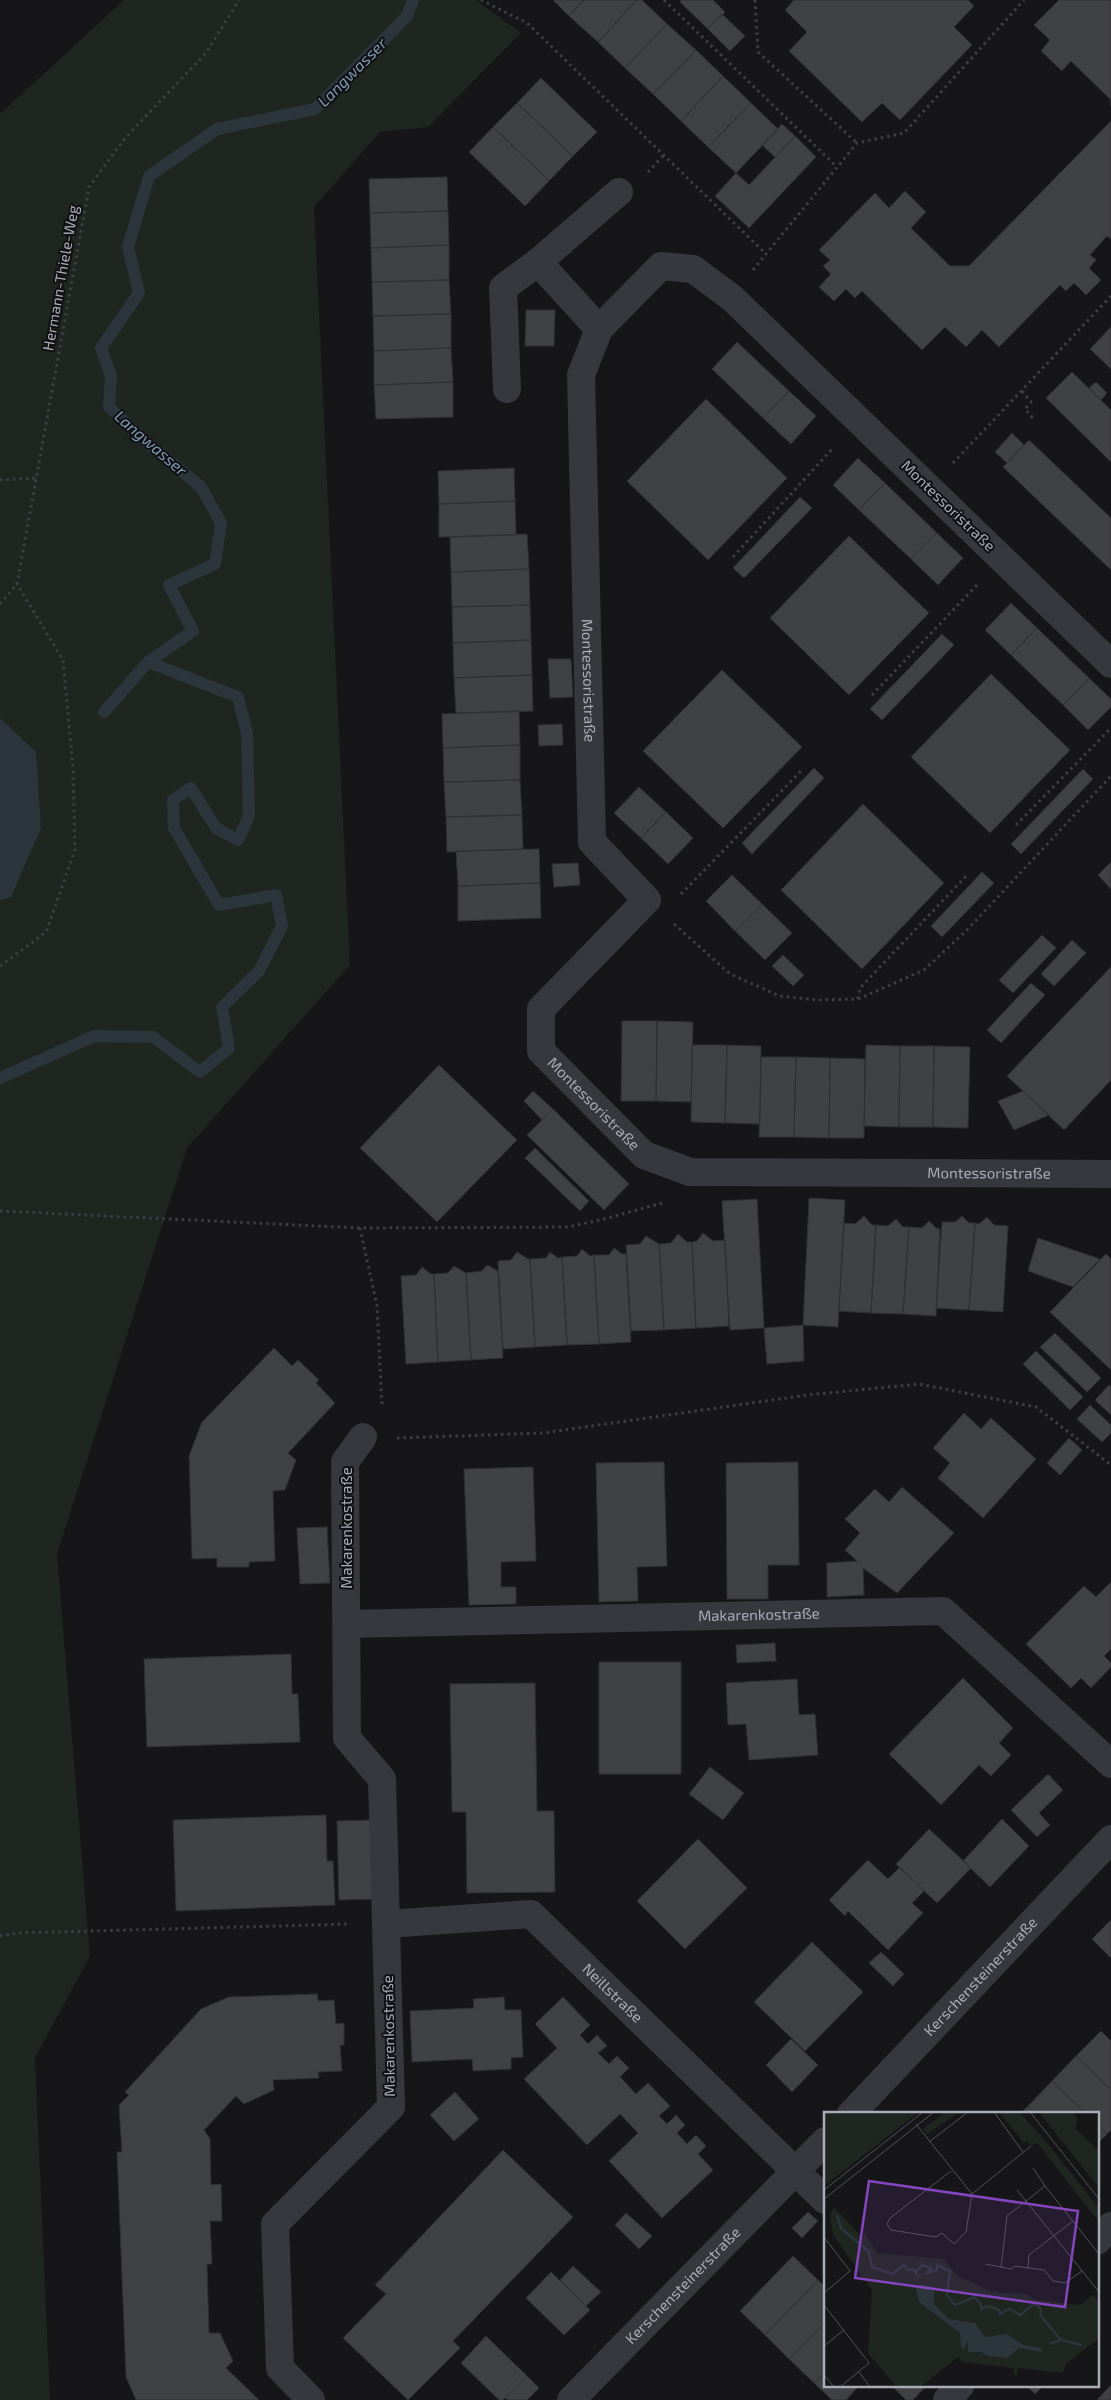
<svg xmlns="http://www.w3.org/2000/svg" width="1111" height="2400" font-family="'Exo 2',sans-serif">
	<rect width="100%" height="100%" fill="#161618"/>
	<!-- green -->
	<path fill="#1e261f" d="M124,0H476L521,33L428,127L380,132L314,207L350,965L187,1148L57,1554L90,1956L35,2058L50,2400H0V114Z"/>
	<!-- water -->
	<path fill="#2c353c" d="M0,718L36,752L41,828L11,897L0,900Z"/>
	<g fill="none" stroke-linecap="round" stroke-linejoin="round">
		<!-- stream -->
		<path stroke="#2c353c" stroke-width="12" d="M104,712L148,662L193,631L169,585L215,564L221,523L201,487L145,441L109,407L111,376L101,348L139,293L128,247L149,176L217,129L315,109L407,16L413,0
			M0,1078L94,1036L153,1037L200,1072L229,1048L222,1007L259,971L282,926L276,895L219,905L174,828L173,800L191,788L216,828L238,840L249,816L247,733L238,697L148,662"/>
	</g>
	<!-- building -->
	<path fill="#404145" stroke="#303034" d="M553,0H584L569,16Z
		M584,0H637L598,42L569,16Z
		M637,0H642L667,24L625,68L598,42Z
		M681,0H713L725,12L708,29L680,2Z
		M794,0H968L974,6L954,27L972,45L900,120L882,103L862,122L789,51L807,32L785,10Z
		M1059,0H1111V106L1110,99L1071,61L1062,71L1041,51L1050,40L1034,25Z
		M722,14L745,36L730,51L708,29Z
		M667,24L696,50L653,94L625,68Z
		M696,50L723,76L681,121L653,94Z
		M723,76L751,103L708,147L681,121Z
		M541,78L597,132L573,156L517,103Z
		M517,103L573,156L549,181L493,127Z
		M751,103L778,129L736,173L708,147Z
		M1111,121V239L1107,236L1090,255L1096,260L1089,268L1101,280L1086,295L1074,283L1066,291L1060,285L999,347L982,330L966,347L945,327L922,350L862,291L855,298L846,289L834,301L819,287L831,274L823,266L830,260L819,250L875,193L889,208L905,191L926,212L911,228L950,266H969Z
		M782,124L795,136L775,157L762,145Z
		M493,127L549,181L525,206L469,152Z
		M795,136L816,157L749,228L715,196L736,173L749,185Z
		M447,177L448,211L370,213L369,179Z
		M448,211L449,245L371,248L370,213Z
		M449,245V280L372,282L371,248Z
		M449,280L451,314L373,316L372,282Z
		M526,310H555L554,346H525Z
		M451,314V348L374,351L373,316Z
		M1111,327V369L1090,349Z
		M737,342L789,391L763,418L712,369Z
		M451,348L453,382L374,385V351Z
		M1072,372L1111,410V462L1046,398Z
		M453,382V417L376,419L374,385Z
		M1096,382L1107,393L1101,400L1089,388Z
		M789,391L816,416L791,444L763,418Z
		M706,399L787,478L708,560L627,481Z
		M1012,433L1024,445L1007,463L995,452Z
		M1029,440L1111,518V570L1003,467Z
		M858,458L885,483L859,510L833,485Z
		M514,468L515,501L439,504L438,471Z
		M885,483L937,533L911,559L859,510Z
		M800,497L812,508L744,578L733,568Z
		M515,501L516,535L439,537V504Z
		M937,533L963,558L938,585L911,559Z
		M527,534L529,569L451,572L450,537Z
		M849,536L929,613L849,695L770,618Z
		M529,569L530,605L452,607L451,572Z
		M1011,603L1037,628L1011,655L985,630Z
		M530,605L531,640L453,643L452,607Z
		M1037,628L1089,678L1063,705L1011,655Z
		M942,634L954,645L882,720L870,709Z
		M531,640L532,675L454,678L453,643Z
		M548,659H571L573,697L550,698Z
		M722,670L802,747L723,828L643,751Z
		M991,674L1070,750L990,833L911,757Z
		M532,675L533,711L456,713L454,678Z
		M1089,678L1111,699V707L1088,730L1063,705Z
		M519,711L520,745L443,748L442,714Z
		M562,724L563,745L539,746L538,725Z
		M520,745V780L444,782L443,748Z
		M814,768L824,778L752,854L742,843Z
		M1083,769L1093,779L1021,854L1011,844Z
		M520,780L522,815L446,817L444,782Z
		M639,787L666,812L641,838L614,813Z
		M863,804L944,883L862,969L781,890Z
		M666,812L693,838L668,864L641,838Z
		M522,815L523,849L447,852L446,817Z
		M539,849L540,883L458,886L456,851Z
		M1111,862V889L1098,875Z
		M578,863L580,885L554,887L552,864Z
		M982,872L994,883L942,937L931,926Z
		M732,875L762,904L735,931L706,901Z
		M540,883L541,918L458,921V886Z
		M762,904L792,933L765,960L735,931Z
		M1042,935L1056,948L1013,993L999,980Z
		M1072,940L1086,953L1054,986L1041,974Z
		M783,955L804,975L793,986L772,966Z
		M1111,967V1080L1064,1130L1007,1076Z
		M1031,983L1045,995L1001,1043L987,1030Z
		M622,1021H657L656,1101H621Z
		M657,1021L693,1022L691,1102L656,1101Z
		M692,1045H727L725,1123L691,1122Z
		M727,1045L761,1046L760,1124L725,1123Z
		M866,1045L900,1046L899,1127L864,1126Z
		M900,1046H934L933,1127H899Z
		M934,1046L970,1047L968,1128L933,1127Z
		M761,1057H796L794,1137H759Z
		M796,1057L830,1058L829,1138L794,1137Z
		M830,1058L865,1059L864,1138H829Z
		M439,1065L517,1140L437,1222L360,1148Z
		M533,1091L553,1109L542,1120L524,1101Z
		M1023,1091L1049,1115L1014,1130L998,1101Z
		M553,1109L629,1184L604,1210L527,1135Z
		M535,1148L589,1201L580,1211L525,1158Z
		M809,1198L845,1200L838,1327L803,1325Z
		M757,1199L764,1328L730,1330L722,1201Z
		M864,1216L872,1225H876L871,1313L839,1311L844,1223L855,1224Z
		M962,1216L969,1223H975L969,1310L936,1308L942,1222H955Z
		M987,1217L994,1225L1008,1226L1003,1312L969,1310L975,1223L979,1224Z
		M896,1219L903,1227H909L903,1314L871,1313L876,1225L888,1226Z
		M929,1221L936,1228L940,1229L936,1316L903,1314L909,1227L922,1228Z
		M703,1233L713,1241L725,1240L729,1326L696,1328L692,1242L697,1241Z
		M678,1234L687,1242H692L696,1328L664,1330L659,1244L671,1243Z
		M646,1236L659,1244L664,1330L631,1331L626,1245L640,1244Z
		M1038,1238L1100,1259L1073,1287L1028,1271Z
		M614,1248L622,1254H626L631,1342L599,1344L594,1255H609Z
		M582,1249L590,1256L594,1255L599,1344L567,1345L562,1257L577,1256Z
		M517,1252L528,1259H530L535,1347L503,1349L498,1261L511,1260Z
		M550,1252L558,1258L562,1257L567,1345L535,1347L530,1259L546,1258Z
		M1106,1254L1111,1259V1370L1050,1312Z
		M487,1265L498,1271L503,1358L471,1360L466,1273L482,1271Z
		M454,1266L466,1273L471,1360L438,1362L434,1274L448,1273Z
		M422,1267L431,1274H434L438,1362L406,1364L401,1276L416,1275Z
		M803,1325L804,1361L767,1364L764,1328Z
		M1055,1333L1101,1378L1087,1392L1040,1347Z
		M274,1348L292,1366L298,1360L319,1380L316,1383L335,1403L288,1453L296,1460L285,1490L273,1491L275,1561L249,1562V1567H217V1558L192,1559L189,1456L202,1422Z
		M1036,1351L1083,1397L1070,1410L1023,1364Z
		M1109,1385L1111,1387V1415L1095,1400Z
		M1090,1405L1111,1425V1433L1102,1442L1077,1419Z
		M964,1413L981,1429L991,1418L1036,1459L983,1518L938,1478L950,1463L933,1448Z
		M1069,1438L1082,1450L1060,1475L1047,1463Z
		M664,1462L667,1566L637,1567L638,1601L599,1602L596,1463Z
		M798,1462L799,1565H768V1599H727L726,1463Z
		M533,1467L536,1561L501,1562V1587H516V1604L469,1605L464,1469Z
		M902,1487L954,1533L897,1593L863,1568L864,1595L827,1597V1563L857,1561L845,1550L860,1533L845,1519L875,1489L889,1502Z
		M327,1527L330,1583L300,1584L297,1528Z
		M1111,1582V1649L1104,1656L1111,1663V1667L1091,1688L1081,1678L1071,1688L1026,1644L1084,1586L1096,1597Z
		M775,1643L776,1661L737,1663L736,1645Z
		M291,1654L292,1694H298L300,1742L147,1747L144,1659Z
		M599,1662H681V1774H599Z
		M963,1678L1013,1728L999,1743L1011,1755L991,1776L979,1765L941,1805L889,1754Z
		M797,1679L799,1715L815,1714L818,1755L749,1760L746,1724L728,1725L726,1683Z
		M535,1683L537,1811H554L555,1892L467,1893L466,1812H452L450,1684Z
		M710,1767L744,1793L723,1820L689,1794Z
		M1048,1774L1063,1790L1039,1813L1050,1825L1037,1837L1011,1810Z
		M326,1815L327,1861H333L335,1905L176,1911L173,1820Z
		M1002,1819L1029,1846L990,1887L963,1861Z
		M373,1820L375,1899L339,1900L337,1821Z
		M929,1829L971,1868L937,1903L896,1864Z
		M698,1839L747,1888L685,1949L637,1901Z
		M868,1860L888,1879L900,1867L924,1891L912,1903L923,1913L888,1950L848,1911L845,1916L829,1900Z
		M1111,1920V1958L1092,1939Z
		M812,1942L863,1992L805,2051L754,2002Z
		M881,1952L904,1974L893,1986L869,1963Z
		M317,1994L318,2001L334,2000L336,2024L344,2023V2045H340L342,2071L318,2072L319,2078L273,2080L274,2090L244,2104L236,2096L204,2130L210,2139L211,2185L221,2184L222,2221H210L212,2264H207L209,2333H220L233,2361L226,2368L259,2400H136L126,2377L117,2152H122L119,2105L129,2095L125,2092L201,2009L229,1997Z
		M504,1997L505,2010H521L523,2057L511,2058V2069L473,2071L472,2059L412,2062L410,2011L474,2008L473,1999Z
		M563,1997L590,2025L580,2035L588,2044L597,2035L607,2046L598,2053L609,2064L617,2056L629,2068L620,2077L636,2094L648,2083L670,2106L659,2116L667,2124L676,2115L685,2125L677,2133L687,2144L696,2135L706,2146L698,2154L713,2170L662,2218L609,2161L638,2133L620,2114L587,2145L524,2079L557,2048L535,2024Z
		M1101,2031L1111,2041V2090L1076,2056Z
		M791,2039L818,2065L792,2092L766,2065Z
		M1076,2056L1111,2090V2130L1107,2134L1097,2124V2114H1086L1052,2081Z
		M1052,2081L1086,2114H1036L1028,2106Z
		M455,2092L479,2119L454,2141L430,2115Z
		M1028,2106L1036,2114H1020Z
		M1097,2124L1107,2134L1097,2144Z
		M503,2150L573,2217L453,2341L460,2348L408,2400L343,2338L386,2294L375,2285Z
		M808,2212L818,2221L802,2238L792,2228Z
		M626,2213L652,2236L639,2249L615,2225Z
		M793,2256L818,2280L765,2335L740,2311Z
		M573,2266L601,2292L586,2306L560,2280Z
		M551,2272L590,2310L564,2335L526,2298Z
		M818,2280L825,2287V2323L789,2359L765,2335Z
		M825,2323V2373L814,2383L789,2359Z
		M486,2336L527,2376L503,2400H499L461,2363Z
		M825,2373V2386H859L846,2400H832L814,2383Z
		M527,2376L539,2388L527,2400H508L505,2398Z
		M1111,2385V2400H1097Z
		M892,2386H926L913,2400H906Z
		M1027,2386H1043L1035,2394Z"/>
	<g fill="none" stroke-linecap="round" stroke-linejoin="round">
		<!-- path -->
		<path stroke="#3d3f44" stroke-width="3" stroke-dasharray="2.5 4" stroke-linecap="butt" d="M481,0L527,23L765,253
			M664,0L837,167
			M755,0L758,52L857,143
			M648,172L664,155
			M753,270L857,143L904,133L1024,0
			M1022,391L1031,402L1025,409L1033,418
			M953,463L1111,296
			M0,480L36,478
			M733,557L834,447
			M0,604L17,584L89,187L125,138L206,53L239,0
			M872,695L977,585
			M1016,825L1111,728
			M681,894L803,769
			M674,924L730,974L780,996L817,1000L858,999L924,970L967,930L1111,776
			M0,966L46,932L75,850L73,768L63,660L17,584
			M858,999L860,988L968,874
			M0,1211L360,1228L568,1227L604,1219L666,1202
			M360,1228L377,1306L382,1406
			M397,1438L543,1433L807,1395L919,1384L1036,1407L1111,1465
			M0,1936L19,1933L351,1924"/>
		<!-- minor -->
		<g stroke="#37383d" stroke-width="28">
			<path d="M538,262L599,329"/>
			<path d="M507,389L503,288L538,262L619,192"/>
			<path id="s1" d="M1111,664L732,298L693,269L661,266L599,329L581,375L592,842L647,900L541,1009V1051L644,1155L690,1172L1111,1174"/>
			<path id="s2" d="M347,1624L943,1611L1111,1764"/>
			<path id="s3" d="M387,1924L531,1914L825,2200"/>
			<path id="s4" d="M851,2114L1111,1839"/>
			<path d="M1097,2241L1111,2226"/>
			<path d="M311,2400L280,2368L275,2224L391,2107L382,1779L347,1738L345,1462L363,1437"/>
			<path id="s5" d="M571,2400L825,2141"/>
			<path d="M947,2400L960,2386"/>
		</g>
	</g>
	<g text-anchor="middle" stroke-width="4" stroke-linejoin="round" paint-order="stroke">
		<!-- street labels -->
		<g font-size="15" fill="#a8adb8" stroke="#111113">
			<text transform="translate(61 278) rotate(-80)" y="5">Hermann-Thiele-Weg</text>
			<text transform="translate(948 506) rotate(44)" y="5">Montessoristraße</text>
			<text dy="5" stroke="none"><textPath href="#s1" startOffset="1051">Montessoristraße</textPath></text>
			<text dy="5" stroke="none"><textPath href="#s1" startOffset="1561">Montessoristraße</textPath></text>
			<text dy="5" stroke="none"><textPath href="#s1" startOffset="1981">Montessoristraße</textPath></text>
			<text transform="translate(347 1528) rotate(-90)" y="5">Makarenkostraße</text>
			<text dy="5" stroke="none"><textPath href="#s2" startOffset="412">Makarenkostraße</textPath></text>
			<text dy="5" stroke="none"><textPath href="#s4" startOffset="189">Kerschensteinerstraße</textPath></text>
			<text dy="5" stroke="none"><textPath href="#s3" startOffset="258">Neillstraße</textPath></text>
			<text transform="translate(389 2036) rotate(-91)" y="5">Makarenkostraße</text>
			<text dy="5" stroke="none"><textPath href="#s5" startOffset="160">Kerschensteinerstraße</textPath></text>
		</g>
		<!-- water labels -->
		<g font-size="16" font-style="italic" fill="#7f9bb3" stroke="#111113">
			<text transform="translate(352 72) rotate(-45)" y="6">Langwasser</text>
			<text transform="translate(151 443) rotate(41)" y="6">Langwasser</text>
		</g>
	</g>
	<!-- overview -->
	<g transform="translate(824 2112)">
		<rect width="275" height="275" fill="#161618"/>
		<path d="M0,0L30,2L95,0L0,74ZM121,0H136L103,22L99,17ZM175,0H195L220,27L275,96V110L213,31L207,33L203,29L200,31ZM215,0H248L253,6L252,17L275,39V76ZM10,95L37,124L41,121L53,141L120,147L134,164L168,180L203,182L211,188L256,193L269,183L275,189V226L242,252L239,261L194,256L193,263L189,262L190,256L138,250L134,245L96,275H73L44,241L48,178L9,123L6,103Z" fill="#1e261f"/>
		<path d="M97,172L110,176V192L125,207L151,211L161,225L183,222L199,233L218,236L217,240L195,236L183,246L164,244L157,240H144V228L140,237L137,234L136,221L95,190L92,176Z" fill="#2c353c"/>
		<path fill="none" stroke="#2c353c" stroke-width="2.5" d="M13,103L17,116L45,140L48,155L68,162L80,153L84,158L89,157L95,166M91,161L98,153L107,156L103,161L113,158V153L126,159L123,183L131,193L151,185L157,193V197L165,194L175,198L176,202L186,197L196,203L210,192L216,196L217,204L237,228M225,232L237,228L258,233"/>
		<path fill="none" stroke="#505258" stroke-width="1" d="M170,0L199,40M206,0L275,87M92,12L148,82M105,30L144,0M209,56L221,74M127,59L66,106L63,112L67,118L112,125L118,121L130,132L142,120L148,82M0,78L99,0M193,78L275,180M148,82L207,34M0,87L110,0M0,125L26,159L0,181M161,152L187,157L191,154L220,158L229,169L241,171L258,159M177,156L183,104L221,74L275,142M204,156L205,143L249,109M0,193L45,251L16,275M0,234L20,218M35,260L46,275M0,263L10,275"/>
		<path fill="#8446be" fill-opacity="0.15" stroke="#8446be" stroke-width="2.5" d="M45,69L254,99L241,195L31,166Z"/>
		<rect width="275" height="275" fill="none" stroke="#a8adb8" stroke-width="2.5"/>
	</g>
</svg>
